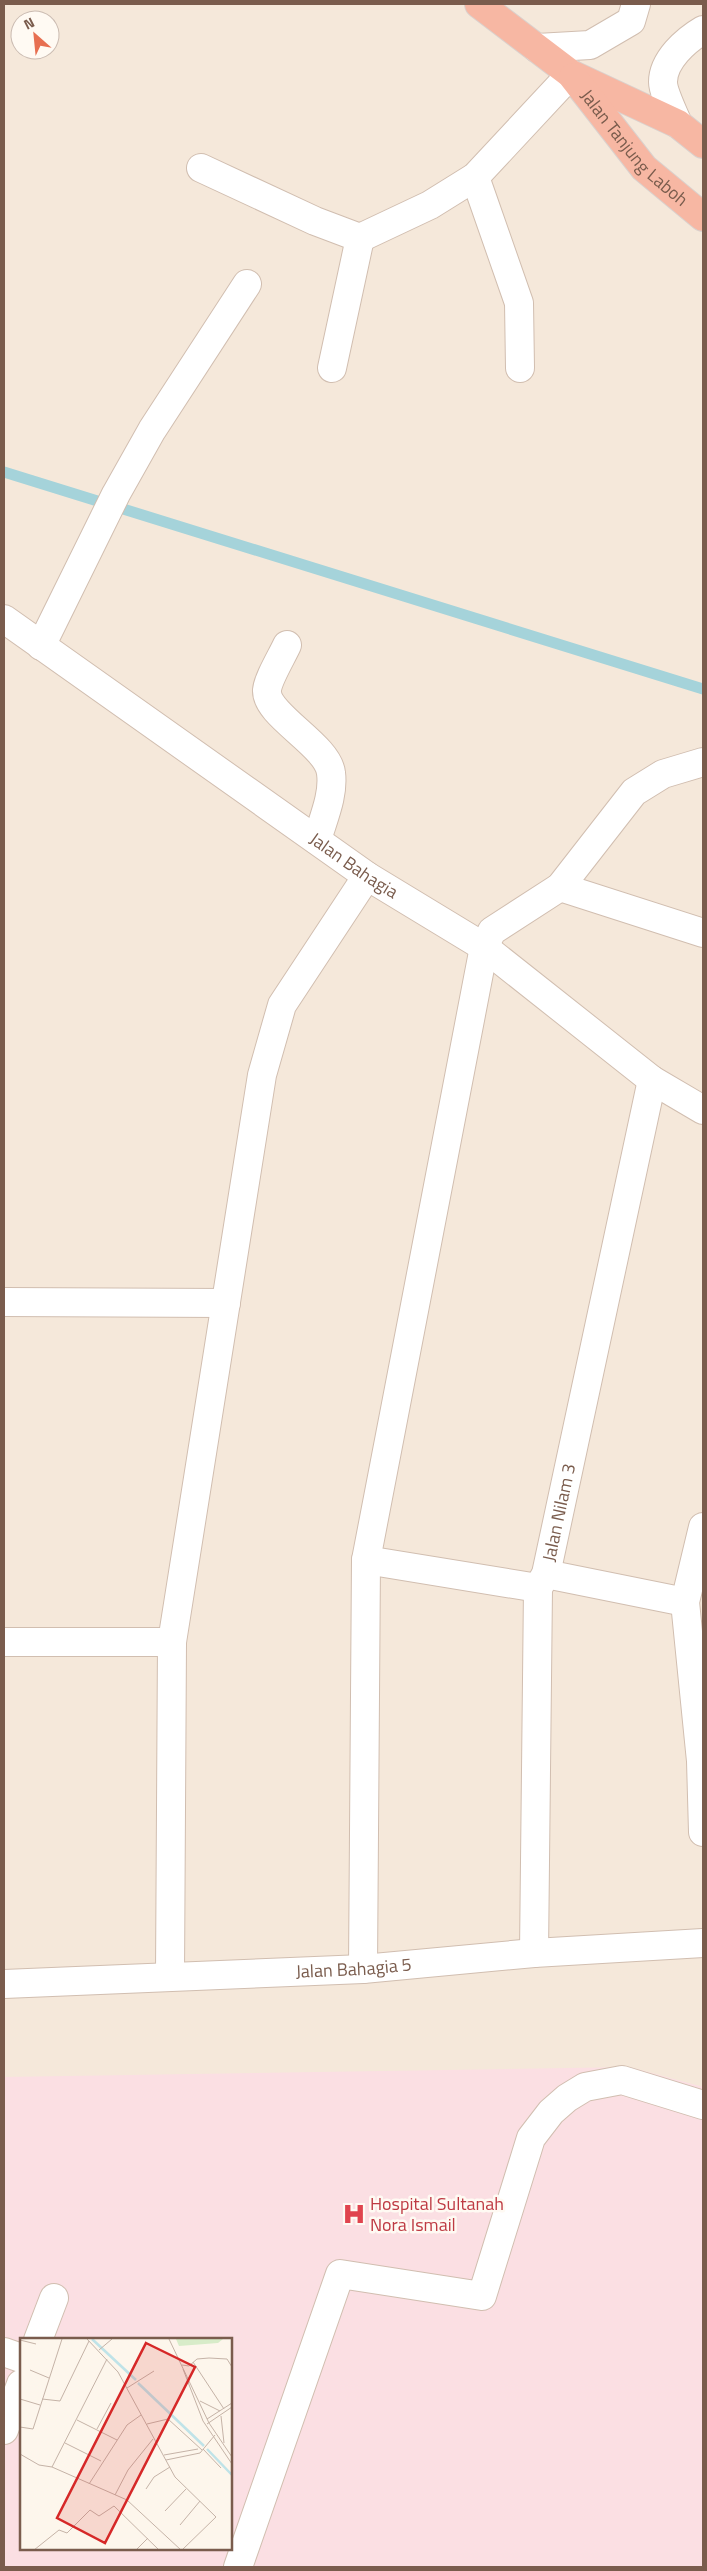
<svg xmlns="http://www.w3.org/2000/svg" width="707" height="2571" font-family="'Titillium Web',sans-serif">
	<rect width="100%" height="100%" fill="#fdf6ec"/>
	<!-- residential -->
	<path fill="#f5e8da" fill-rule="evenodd" d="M4,4H703V2567H4ZM20,20H50V50H20ZM21,2340H231V2550H21Z"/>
	<!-- medical -->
	<path fill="#fbdfe3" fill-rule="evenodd" d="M630,2067L703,2087V2567H4V2077ZM21,2340H231V2550H21Z"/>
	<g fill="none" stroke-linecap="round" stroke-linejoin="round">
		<!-- stream -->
		<path stroke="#a5d3da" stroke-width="11" d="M4,472L703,689"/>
		<defs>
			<g id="minor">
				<path d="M537,48L590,45L631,21L636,4"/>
				<path d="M678,124C674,114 663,92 663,82C663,60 686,40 703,30"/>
				<path d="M201,168L315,221L360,238L430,205L475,177L571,74"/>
				<path d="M475,177L519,303L520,368"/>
				<path d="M332,368L360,238"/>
				<path id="s1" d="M4,619L367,876L484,947L652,1080L703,1110"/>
				<path d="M287,645C282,656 268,679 267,690C265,715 328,745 331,773C334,795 323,819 317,840"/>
				<path d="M41,646L116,494L152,430L247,284"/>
				<path d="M560,887L703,933"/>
				<path d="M4,1302L226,1303"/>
				<path d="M703,1527L685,1602L701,1761L703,1832"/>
				<path d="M366,1560L538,1588"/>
				<path d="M546,1574L685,1602"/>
				<path d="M4,1642H172"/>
				<path id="s2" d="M534,1953L538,1588L546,1574L652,1080"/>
				<path d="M363,1969L366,1560L484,947L492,931L560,887L634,792L663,774L703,762"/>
				<path d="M170,1975L172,1642L262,1075L282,1005L367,876"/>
				<path id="s3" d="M4,1984L363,1969L534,1953L703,1943"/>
				<path d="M38,2340L54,2298"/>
				<path d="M4,2352L21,2358"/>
				<path d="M4,2430L21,2384"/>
				<path d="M238,2567L340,2274L482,2296L531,2138L551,2112L567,2098L585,2087L622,2080L703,2105"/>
			</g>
			<g id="highway">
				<path d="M479,4L571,74L678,124L703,144"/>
				<path id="s4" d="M573,77L644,168L703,217"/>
			</g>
		</defs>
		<!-- minor casing -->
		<use href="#minor" stroke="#d1beb0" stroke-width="30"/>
		<!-- highway casing -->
		<use href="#highway" stroke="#dad1cd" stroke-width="30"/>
		<!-- minor -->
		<use href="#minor" stroke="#fff" stroke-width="28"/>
		<!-- highway -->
		<use href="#highway" stroke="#f7b7a3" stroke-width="28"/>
	</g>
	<!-- icons -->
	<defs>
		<symbol id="hospital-bare" viewBox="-9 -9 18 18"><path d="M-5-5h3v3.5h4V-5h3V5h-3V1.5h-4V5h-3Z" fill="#e0444e" stroke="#fffaf3" stroke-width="2.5" paint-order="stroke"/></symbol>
	</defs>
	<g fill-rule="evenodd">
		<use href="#hospital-bare" x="338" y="2198" width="32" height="32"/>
	</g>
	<g text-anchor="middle" stroke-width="5" stroke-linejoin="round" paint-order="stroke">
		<!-- street labels -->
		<g font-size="18" fill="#7a5c4d" stroke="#fffaf3">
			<text dy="6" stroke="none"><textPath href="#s4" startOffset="94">Jalan Tanjung Laboh</textPath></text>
			<text dy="6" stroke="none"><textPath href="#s1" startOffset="428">Jalan Bahagia</textPath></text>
			<text dy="6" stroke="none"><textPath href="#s2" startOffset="444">Jalan Nilam 3</textPath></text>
			<text dy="6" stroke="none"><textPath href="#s3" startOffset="350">Jalan Bahagia 5</textPath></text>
		</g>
		<!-- health labels -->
		<g font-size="18" fill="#be3a42" stroke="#fffaf3" text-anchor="start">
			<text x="370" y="2210">Hospital Sultanah<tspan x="370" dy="21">Nora Ismail</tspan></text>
		</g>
	</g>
	<!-- overview -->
	<g transform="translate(20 2338)">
		<rect width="212" height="212" fill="#fdf6ec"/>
		<path d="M156,1H203L198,5L159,8Z" fill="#d8ecc9"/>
		<path fill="none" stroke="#bfe3e8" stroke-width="2.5" d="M72,1L116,42M118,45L184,108M187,111L212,137"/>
		<path fill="none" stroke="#c5b3a7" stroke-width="1" d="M67,1L98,34L155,139L196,179L162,212M149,1L189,85L212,119M0,2L16,6M79,12L92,1M173,24L204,71M162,27L169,28L177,21L189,20L207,21L212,29M163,31L183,83L212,126M10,32L29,40M107,50L134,33M0,61L20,67M22,61L40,63L69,3M180,63L200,73M201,78L204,105M187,81L212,65M57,82L97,102M127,86L148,81L182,112M187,86L212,69M0,89L13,91L42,1M77,91L91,65M45,105L81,123M183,111L201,130M0,116L19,127L32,129L107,162L161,212M144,117L178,111M146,122L180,115L195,97M32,129L87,21M69,146L107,87L121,77M126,151L134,139L150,129M95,157L108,132L133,101M145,173L166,151M160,187L180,163M14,212L39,192L47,195L70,172L79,178L94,168L139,212M116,212L128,200"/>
		<path fill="#d62828" fill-opacity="0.15" stroke="#d62828" stroke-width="2.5" d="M126,5L175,29L85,205L37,180Z"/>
		<rect width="212" height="212" fill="none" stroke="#7a5c4d" stroke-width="2.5"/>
	</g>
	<!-- border -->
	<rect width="707" height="2571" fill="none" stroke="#7a5c4d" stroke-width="10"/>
	<!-- north arrow -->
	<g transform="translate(35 35) rotate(333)"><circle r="24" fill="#fffaf3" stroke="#cabbb1"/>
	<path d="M0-4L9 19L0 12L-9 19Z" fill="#e76f51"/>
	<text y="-8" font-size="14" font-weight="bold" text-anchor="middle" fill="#7a5c4d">N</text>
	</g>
</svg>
